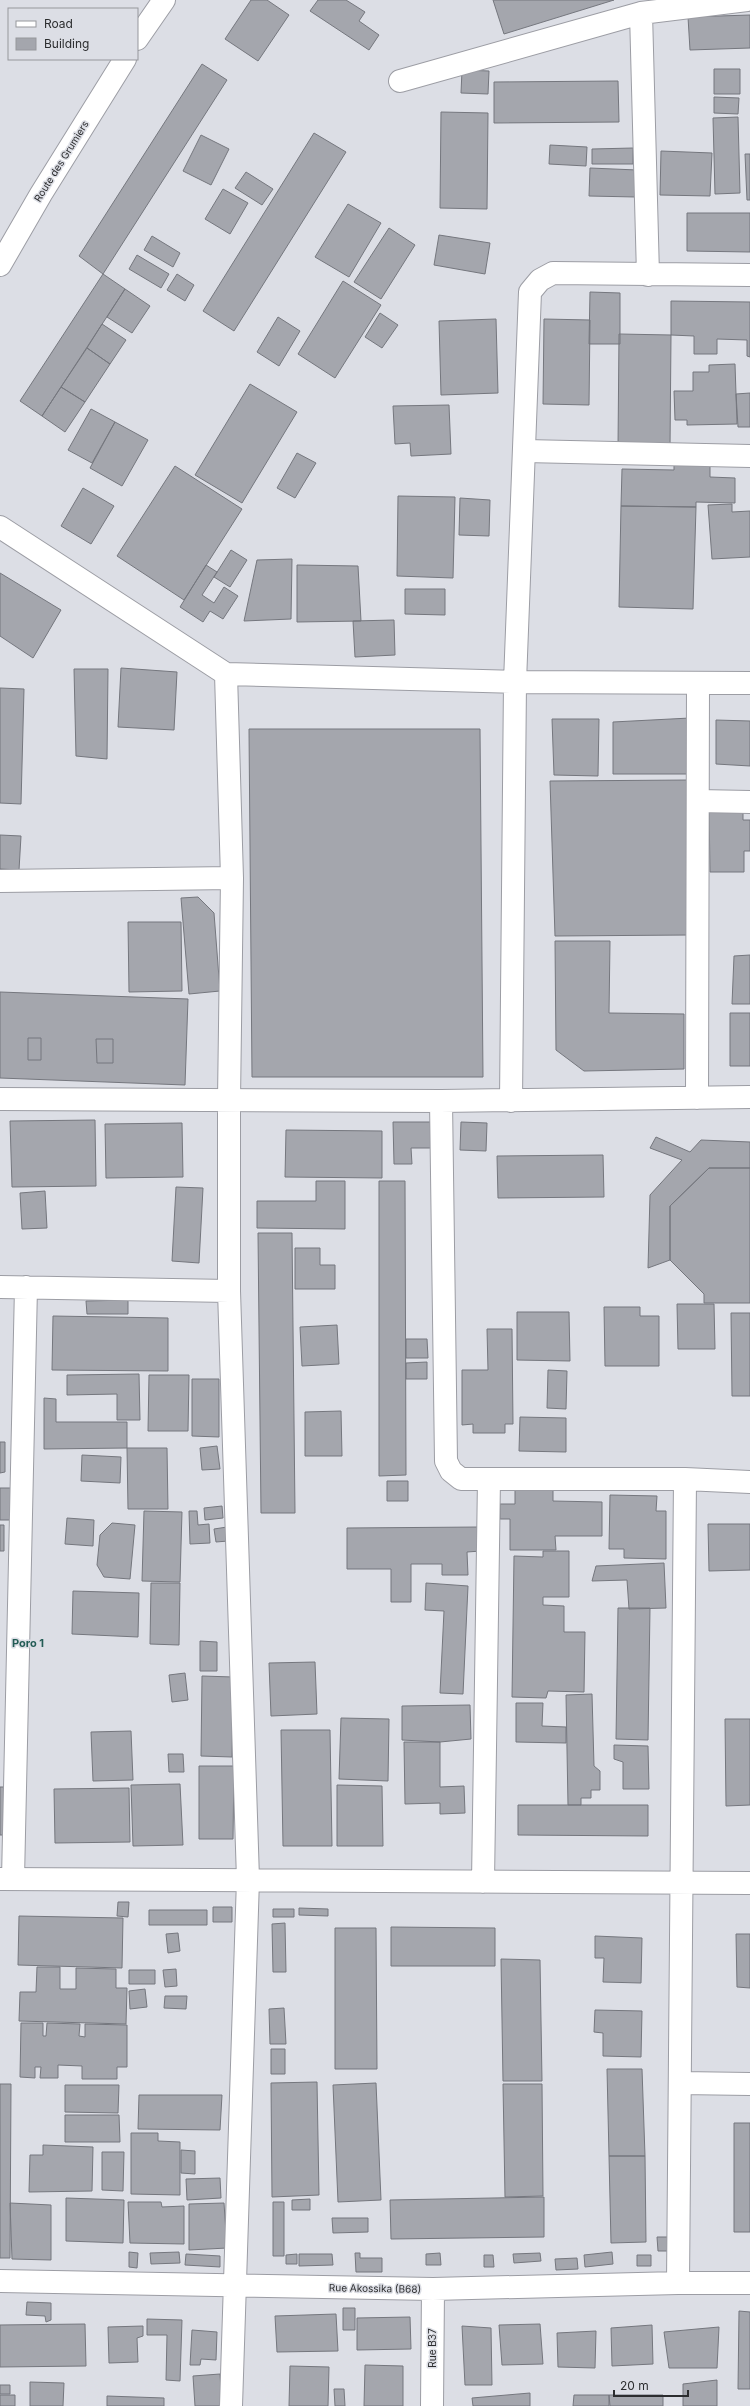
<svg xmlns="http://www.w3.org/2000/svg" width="750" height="2406" font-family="Inter,sans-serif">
	<rect width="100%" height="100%" fill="#dcdee5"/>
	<!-- building -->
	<path fill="#a4a6ad" stroke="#75777e" d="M251,0H267L289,15L258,61L225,39Z
		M318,0H346L365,12L359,21L379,35L369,50L310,11Z
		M493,0H614L504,34Z
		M750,15V48L690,50L688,17Z
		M202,64L227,80L103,274L79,256Z
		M714,69H740V94H714Z
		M462,70L489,71L488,94L461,93Z
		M618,81L619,122L494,123V82Z
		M714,97L739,98L738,114L714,113Z
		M441,112L488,113L487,209L440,208Z
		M738,117L740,193L715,194L713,118Z
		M314,133L346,152L234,331L203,311Z
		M201,135L229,149L211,185L183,171Z
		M550,145L587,147L586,166L549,164Z
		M633,148V164H592V149Z
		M661,151L712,153L710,196L660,195Z
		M745,154H750V200H747Z
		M590,168L637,170L636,197L589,196Z
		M246,172L273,189L262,205L235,188Z
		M223,189L248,203L230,234L205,219Z
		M348,204L381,223L349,277L315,257Z
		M687,213H750V252L687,251Z
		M389,228L415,245L381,299L354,282Z
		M439,235L490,243L485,274L434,265Z
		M152,236L180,253L173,267L144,250Z
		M137,255L169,274L161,288L129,269Z
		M103,274L125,289L42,416L20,401Z
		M177,274L194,285L185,301L167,290Z
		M343,281L381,305L335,378L298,354Z
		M125,289L150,306L132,333L107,317Z
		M590,292L620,293V344H589Z
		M671,301L750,302V357L747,356V340L717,339V354H694V336L671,335Z
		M380,313L398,325L382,348L365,337Z
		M278,317L300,331L279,366L257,352Z
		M496,319L498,393L441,395L439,321Z
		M544,319L590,320L589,405L543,404Z
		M102,324L126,340L110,364L87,348Z
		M619,334L671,335L670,448L618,447Z
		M87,348L110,364L85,402L61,387Z
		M735,364L737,424L687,425V420H675L674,391H693V372H709V365Z
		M250,384L297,412L242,503L195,475Z
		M61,387L85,402L65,432L42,416Z
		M750,393V427H738L736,394Z
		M449,405L451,454L411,456L410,443L395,444L393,406Z
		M91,409L115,422L92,463L68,450Z
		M115,422L148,440L122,486L90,468Z
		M297,453L316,463L295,498L277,488Z
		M674,457L710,464V477L735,478V503L696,502V507L621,506L622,469L674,470Z
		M175,466L242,509L184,600L117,556Z
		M83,488L114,506L91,544L61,526Z
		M398,496L455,497L453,578L397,576Z
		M460,498L490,500L489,536L459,535Z
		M732,504V512L750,511V557L712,559L708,505Z
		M621,506L696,507L693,609L619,607Z
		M231,550L247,560L230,587L214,577Z
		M292,559L291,619L244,621L257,560Z
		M206,565L217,572L202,595L214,603L224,587L238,596L223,619L210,611L203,622L180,607Z
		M297,565L358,566L361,621L297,622Z
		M0,573L61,610L33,658L0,636Z
		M405,589H445V615L405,614Z
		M394,620L395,655L355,657L353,621Z
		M121,668L177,672L174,730L118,727Z
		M74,669H108L107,759L76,756Z
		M0,688L24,689L21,804L0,803Z
		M690,718L689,774H613V722Z
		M552,719H599L598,776L554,775Z
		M716,720L750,721V766L716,764Z
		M249,729H480L483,1077H252Z
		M689,780V935L555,936L550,781Z
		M709,808H743V820H750V851H744V872H710Z
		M0,835L21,836L19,870L0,869Z
		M198,897L214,913L220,991L189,994L181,898Z
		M128,922H181L182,991L129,992Z
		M555,941H610L609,1013L684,1014V1069L584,1071L556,1050Z
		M750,955V1004H732L734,956Z
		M0,992L188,999L185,1085L0,1078Z
		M730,1013H750V1066H730Z
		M28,1038H41V1060H28Z
		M96,1039H113V1063H97Z
		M95,1120L96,1186L12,1187L10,1121Z
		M393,1122H431L432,1148H411L412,1164H394Z
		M461,1122L487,1123L486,1151L460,1150Z
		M182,1123L183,1177L106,1178L105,1124Z
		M286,1130L382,1131V1178L285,1177Z
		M656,1137L690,1152L701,1140L750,1142V1168H709L670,1206V1260L648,1268L650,1195L682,1160L650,1148Z
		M603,1155L604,1197L498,1198L497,1156Z
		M709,1168H750V1303H704V1294L670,1260V1206Z
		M316,1181H345V1229L257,1228V1201H316Z
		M379,1181H405L406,1475L379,1476Z
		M176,1187L203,1188L199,1263L172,1261Z
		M45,1191L47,1228L22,1229L20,1193Z
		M258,1233H292L295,1513H261Z
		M295,1248H320V1265H335V1289H295Z
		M128,1300V1314H87L86,1301Z
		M677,1304H714L715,1349H678Z
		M604,1307H640V1316H659V1366H605Z
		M517,1312H569L570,1361L517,1360Z
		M731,1313H750V1396H732Z
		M53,1316L168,1318V1371L52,1370Z
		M337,1325L339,1364L302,1366L300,1327Z
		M487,1329H512L513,1424H505V1433H473V1424L462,1425V1370H488Z
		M406,1339H427L428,1358H406Z
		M427,1362V1379H406V1363Z
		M548,1370L567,1371L566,1409L547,1408Z
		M139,1374L140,1420H117V1394L67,1395V1375Z
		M149,1375H189L188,1431H148Z
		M192,1379H219V1437L192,1436Z
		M44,1398L56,1399V1422H127V1448L44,1449Z
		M341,1411L342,1456H305V1412Z
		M520,1417L566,1418V1452L519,1451Z
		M0,1442H5V1472L0,1473Z
		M217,1446L220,1469L202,1470L200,1448Z
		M127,1448H167L168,1509H128Z
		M82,1455L121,1457L120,1483L81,1481Z
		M387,1481H408V1501H387Z
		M0,1488H14V1520H0Z
		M515,1488H553V1501L602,1502V1536H555L556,1550H510V1519H500V1504H515Z
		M610,1495L657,1496L656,1511H666V1559L624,1558V1549H609Z
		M222,1506L223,1518L205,1520L204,1508Z
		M144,1511L182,1512L180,1582L142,1581Z
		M189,1511H197L198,1525L209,1524L210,1543L190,1544Z
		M67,1518L94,1520L93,1546L65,1544Z
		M112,1523L135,1525L130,1579L104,1577L97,1565L100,1535Z
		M708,1524H750V1570L709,1571Z
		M0,1525H4V1551H0Z
		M227,1527L228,1541L216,1542L214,1529Z
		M480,1527L481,1551L467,1552L468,1575H442V1564H411V1602H391V1569H347V1528Z
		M543,1551H569V1597H543V1605L564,1606V1632H585L584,1692L548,1691L546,1698L512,1697L514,1556L543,1557Z
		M664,1563L666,1608L629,1609L627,1580L592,1581L596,1566Z
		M151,1583H180L179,1645L150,1644Z
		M426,1583L468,1586L463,1694L440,1693L444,1611L425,1610Z
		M73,1591L139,1593L138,1637L72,1634Z
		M618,1608H650L648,1740L616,1739Z
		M200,1641L217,1642V1671H200Z
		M315,1662L317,1714L271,1716L269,1663Z
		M185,1673L188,1700L172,1702L169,1675Z
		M202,1676L233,1677L232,1757L201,1756Z
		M592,1694L594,1766L600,1771V1790H591V1798H581V1805H568L566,1695Z
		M516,1703H543L542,1726L566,1727V1743L516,1742Z
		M470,1705L471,1739L440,1742L402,1740V1706Z
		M341,1718L389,1719L388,1781L339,1779Z
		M725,1719H750V1805L726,1806Z
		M281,1730H330L332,1846H283Z
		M131,1731L133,1780L93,1781L91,1732Z
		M404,1742H440V1787L464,1786L465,1813L440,1814V1803L405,1804Z
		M614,1745L648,1746L649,1789H623V1762L614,1759Z
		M168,1754H183L184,1772H169Z
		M199,1766H234L233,1839H199Z
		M180,1784L183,1845L133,1846L131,1785Z
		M337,1785L382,1786L383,1846H337Z
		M0,1787H11V1835H0Z
		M129,1788L130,1842L55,1843L54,1789Z
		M518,1805H648V1836L518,1835Z
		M118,1902H129L128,1917L117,1916Z
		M213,1907H232V1922H213Z
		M299,1908L328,1909V1916L299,1915Z
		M273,1909H294V1917H273Z
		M149,1910H207V1925H149Z
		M19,1916L123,1918L122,1968L18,1965Z
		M285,1923L286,1972H273L272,1924Z
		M391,1927L495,1928V1966H391Z
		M335,1928H376L377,2069H335Z
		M178,1933L180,1951L168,1953L166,1934Z
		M736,1934H750V1988L737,1987Z
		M595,1936L642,1938L641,1983L603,1982L604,1958H595Z
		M501,1959L540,1960L542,2081H503Z
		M37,1967H60V1989H76V1968L116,1969V1988H127L126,2024L19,2021L20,1992H36Z
		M176,1969L177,1986L165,1987L163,1970Z
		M129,1970H155V1984H129Z
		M145,1989L147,2007L130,2009L129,1991Z
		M165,1996H187L186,2009L164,2008Z
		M284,2008L286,2044H270L269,2009Z
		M595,2010L642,2011L641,2057L603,2056V2033L594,2032Z
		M21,2023H43V2036H46L47,2023L80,2024L79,2036L85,2037V2024L127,2025V2067H117V2079H82V2066L58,2065V2078H40L41,2067H35V2078L20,2077Z
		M271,2049H285V2074H271Z
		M607,2069H642L645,2156H609Z
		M317,2082L319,2195L272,2197L271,2083Z
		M376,2083L381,2200L338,2202L333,2085Z
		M0,2084H11L10,2258H0Z
		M503,2084H542L543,2196L505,2197Z
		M65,2085H119L118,2113L65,2112Z
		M139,2095H222L220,2130L138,2129Z
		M65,2115H119L120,2142H65Z
		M734,2123H750V2232H734Z
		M131,2133H158V2141L180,2142V2195L131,2194Z
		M43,2145L93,2147L92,2191L29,2192L30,2155H43Z
		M181,2150L195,2151V2174L181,2173Z
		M102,2152H124L123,2191L102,2190Z
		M609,2156H645L646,2242L611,2243Z
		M220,2178L221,2198L187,2200L186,2179Z
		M544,2197V2237L391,2239L390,2200Z
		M66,2198L124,2200L123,2243L66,2241Z
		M310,2199V2210H292V2200Z
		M128,2202H161L162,2207L184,2206V2244L130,2243Z
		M273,2202H284V2256H273Z
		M10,2203L51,2205V2260L12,2259Z
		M224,2203L227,2248L189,2250V2204Z
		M332,2218H368V2232L333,2233Z
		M657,2237H673V2251H658Z
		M129,2252L138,2253L137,2268L129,2267Z
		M179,2252L180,2263L151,2264L150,2253Z
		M612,2252L613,2264L585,2267L584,2255Z
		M355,2253H360V2258H382V2272H356Z
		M440,2253L441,2265H426V2254Z
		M540,2253L541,2261L514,2263L513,2254Z
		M186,2254L220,2256V2267L185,2265Z
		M297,2254V2264H286V2255Z
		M299,2254H332L333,2265L299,2266Z
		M484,2255H493L494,2267H484Z
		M637,2255H651V2266H637Z
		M577,2258L578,2269L556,2270L555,2259Z
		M27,2302L51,2303V2320L46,2322L45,2316L26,2315Z
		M343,2308H355V2330H343Z
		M739,2311L750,2312V2389H738Z
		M336,2314L338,2351L277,2352L275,2316Z
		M410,2317L411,2349L357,2350V2318Z
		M147,2319L182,2320L180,2381L166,2380L167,2335H147Z
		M85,2324L86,2366L0,2367V2325Z
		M540,2324L543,2364L502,2365L499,2325Z
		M652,2325L653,2364L612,2366L611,2328Z
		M143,2326V2336L137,2338L138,2362L109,2363L108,2327Z
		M462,2326L491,2328L492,2385H465Z
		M719,2327L717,2368H669L664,2332Z
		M192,2330L217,2332L216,2360L201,2359L200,2365H190Z
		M596,2331L595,2368L558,2367L557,2333Z
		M365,2365L403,2366V2406H364Z
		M290,2366L329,2367L328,2406H289Z
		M220,2374L222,2406H195L193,2376Z
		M717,2380V2406H683V2384Z
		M30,2382L64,2383L63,2406H30Z
		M0,2385H10V2394H0Z
		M334,2389H344L345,2406H335Z
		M530,2393V2406H473L472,2398Z
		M0,2395H15V2406H0Z
		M574,2395H609V2406H573Z
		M609,2395H663V2406H610Z
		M107,2396L164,2398V2406H107Z"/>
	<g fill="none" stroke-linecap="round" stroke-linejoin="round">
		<defs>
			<path id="minor" d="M641,13L648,275
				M400,81L641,13L747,0
				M525,451L750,456
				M0,527L226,674L515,682L750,683
				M226,674L232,878L229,1100V1291L248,1879L231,2406
				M698,801L750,802
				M0,881L232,878
				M697,1098L698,683
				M0,1099L441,1101L750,1097
				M441,1101L446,1461L451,1471L461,1479H685L750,1482
				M511,1101L515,682L530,292L540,280L553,273L750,275
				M0,1287L229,1291
				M0,1879L750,1883
				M13,1879L26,1287
				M483,1882L489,1479
				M681,2083L750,2084
				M0,2281L433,2289L678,2283H750
				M678,2283L685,1479
				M432,2406L433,2289"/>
			<path id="secondary" d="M137,39L164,0
				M0,265L41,194L125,59"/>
		</defs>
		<!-- minor casing -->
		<use href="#minor" stroke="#9c9da4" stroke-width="24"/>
		<!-- secondary casing -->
		<use href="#secondary" stroke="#9c9da4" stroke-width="24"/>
		<!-- minor -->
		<use href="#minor" stroke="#fff" stroke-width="22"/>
		<!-- secondary -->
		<use href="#secondary" stroke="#fff" stroke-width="22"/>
	</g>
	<g text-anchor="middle" stroke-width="3" stroke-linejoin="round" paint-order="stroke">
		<!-- street labels -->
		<g font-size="10" fill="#2c2d2f" stroke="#dcdee5">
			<text transform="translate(61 161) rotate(-58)" y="4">Route des Grumiers</text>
			<text transform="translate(375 2288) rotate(1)" y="4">Rue Akossika (B68)</text>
			<text transform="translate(432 2348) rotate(-90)" y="4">Rue B37</text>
		</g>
		<!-- neighbourhood labels -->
		<g font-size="11" font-weight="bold" fill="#235c55" stroke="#dcdee5">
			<text x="28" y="1647">Poro 1</text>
		</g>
	</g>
	<!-- legend -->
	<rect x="8" y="8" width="130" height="52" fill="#dcdee5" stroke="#96979c"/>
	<rect x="16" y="21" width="20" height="6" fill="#ffffff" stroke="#96979c"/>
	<text x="44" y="28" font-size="12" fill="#2c2d2f">Road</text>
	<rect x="16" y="38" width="20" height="12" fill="#a4a6ad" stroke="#96979c"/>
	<text x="44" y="48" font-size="12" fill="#2c2d2f">Building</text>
	<!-- scale -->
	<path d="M614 2390v6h74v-6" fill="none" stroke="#2c2d2f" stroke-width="2"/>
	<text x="620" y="2390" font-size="12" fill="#2c2d2f" stroke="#dcdee5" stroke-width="3" paint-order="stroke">20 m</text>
</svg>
